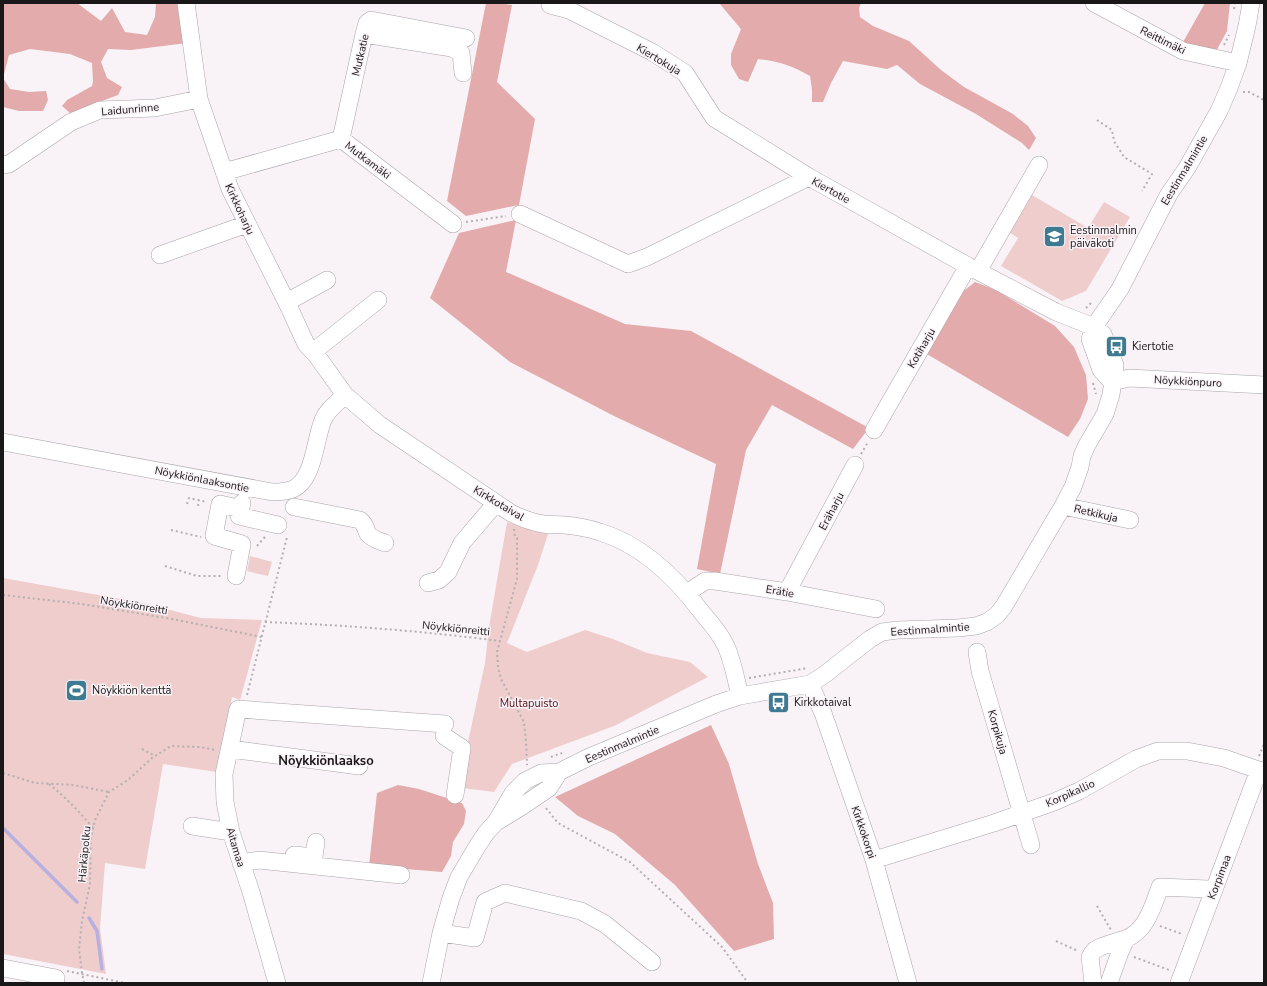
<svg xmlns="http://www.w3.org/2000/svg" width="1267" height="986" font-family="'Nunito Sans',sans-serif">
	<rect width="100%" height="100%" fill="#f9f3f7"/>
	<!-- green -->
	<path fill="#efcdcc" d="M1032,195L1088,228L1104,202L1130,217L1086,291L1062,301L1001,266L1018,238L1010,233Z
		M507,522L548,534L538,565L507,643L527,652L585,630L613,639L647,653L690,662L708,677L614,726L512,764L494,792L462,788L466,751L485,663L489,627Z
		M250,556L272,562L268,576L247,571Z
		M3,578L143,603L201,618L262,620L240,700L232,697L217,772L163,764L145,869L105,863L100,928L106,974L3,954Z"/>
	<!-- forest -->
	<path fill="#e3abab" d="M3,3H77L101,21L112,8L125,32L147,35L155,17L156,3H180L187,43L131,50L108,49L101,62L107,78L122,87L118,95L70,113L62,106L67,100L92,86L93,82L92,63L70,54L30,49L9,55L3,78L10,89L29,92L46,91L48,100L43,111H19L3,107Z
		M486,3H503L504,4L512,5L497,82L535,119L519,205L466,216L447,201Z
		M719,3H861L859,8L860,17L873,26L909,41L941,70L964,87L1013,114L1028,126L1036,138L1029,150L1022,143L976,114L920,84L897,65L887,69L843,61L831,83L823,102H812V90L810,76C791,65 780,62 758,59L748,82L739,79L731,65V54L741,29Z
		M1205,3H1230L1227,31L1215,53L1182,44Z
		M516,220L506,272L625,324L691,331L869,428L853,449L772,405L746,450L720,574L697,569L716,464L614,416L510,362L430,298L459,233Z
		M975,282L996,290L1055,326L1074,347L1086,375L1088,399L1080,419L1068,437L925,353L961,293Z
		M711,725L729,764L758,864L773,903L774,939L734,951L675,885L615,834L578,816L555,797Z
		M398,785L419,789L462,803L466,811L464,824L453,842L451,856L442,872L369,866L377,793Z"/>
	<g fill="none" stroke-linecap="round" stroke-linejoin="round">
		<!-- stream -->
		<path stroke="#b7b0de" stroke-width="3.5" d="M3,828L77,902
			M89,918L97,931L102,969"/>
		<defs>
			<path id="minor" d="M186,3L199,99L230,189L288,305L306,344L317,356L345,395L380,425L511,513C521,518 531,522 543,524C550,525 557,524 564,525C576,526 588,528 600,532C643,545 677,579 703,614C712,624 720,634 726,646C733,662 736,679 740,696
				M1094,3L1183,51L1238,63
				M550,5L569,10L652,52L685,73L714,118L809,177
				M364,34L452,48L461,53L463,73
				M341,139L364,34L367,23L371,20L466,38
				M3,165L9,164L71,122L100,110L155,108L199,99
				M224,172L341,139L453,224
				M160,255L247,224
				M978,271L1039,165
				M287,302L327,280
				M313,352L378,300
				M1112,382L1101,370L1090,339L1094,327L1100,318L1120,289L1169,194L1187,168L1219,111L1229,88L1238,63L1247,26L1251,3
				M1112,382L1129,378L1264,385
				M874,430L968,266
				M3,442L272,492C279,492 286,492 293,489C314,480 315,439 323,420C327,410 337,403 345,395
				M242,503L239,516L278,525
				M1063,506L1130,520
				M294,507L360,520C366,525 365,528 368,534C372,539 380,541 385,543
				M236,576L242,544L214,536L220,504L241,509
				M428,583L439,580L448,572L462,543L496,503
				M787,592L855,465
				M687,593L705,581H715L787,592L876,609
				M977,652L980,671L1031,845
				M810,684L823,713L874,860L908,983
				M444,736L462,748L455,795
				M230,749L359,766
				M498,821L524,805L549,788L559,772
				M192,826L231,832
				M294,855L314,857L316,842
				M874,860L994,823L1054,802L1079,791L1136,759L1158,751H1187L1224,758L1264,772
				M241,863L259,860L401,875
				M441,933L475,938L485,902L505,893L581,911L605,924L652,962
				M3,968L56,978L55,983
				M277,983L251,892L231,832L225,802L224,774L238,709L445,724
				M431,983L441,933L451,898L459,877L478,845L486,833L496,822L513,793L525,781L541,773L559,772L589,757L716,704L740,696L810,684L824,675L870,639L882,632L898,630L958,628L976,626L987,622L997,615L1004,606L1063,506L1073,487L1080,467L1082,456L1087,445L1105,414L1111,395L1115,365L1103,334L1094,327L1056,312L968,266L809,177L647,257L628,264L520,214
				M1093,983L1090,957C1091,955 1093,951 1095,950C1102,945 1117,942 1125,939C1146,932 1153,906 1160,887L1208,889L1214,890
				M1109,983L1120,952L1126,939
				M1179,983L1259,770"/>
		</defs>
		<!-- minor casing -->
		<use href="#minor" stroke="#aaa4a8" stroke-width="18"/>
		<!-- path -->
		<path stroke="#b4afb2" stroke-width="2" stroke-dasharray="2 3" stroke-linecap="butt" d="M1234,9L1235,3
			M1224,45L1229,35
			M1243,92H1249L1264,100
			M1097,120L1112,130L1114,141L1124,157L1152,174L1142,191
			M466,222L506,216
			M1086,308L1093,301
			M1093,383L1096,394
			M861,454L868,442
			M187,504L189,498L207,502
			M198,506L199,500
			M514,529L515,537L517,538V579L497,652L498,667L501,679L524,722L526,741L527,765
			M171,530L201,537
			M257,546L265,537
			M165,566L197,576H223
			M3,595L82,604L172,619L262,637
			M265,622C344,625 422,631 500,641
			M749,678L808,668
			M247,695L287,537
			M142,749L155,756
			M1259,756L1264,744
			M551,757L562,753
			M3,773L35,783L74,785L109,792
			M49,784C65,797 79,811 93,828
			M546,808L558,823L630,862L722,947L748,983
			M1097,906L1111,930
			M1160,926L1182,934
			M1056,941L1078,951
			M1134,957L1169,970
			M67,971L125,983
			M84,983L82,973L79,949L82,921L90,884L91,837L95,820L109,792L128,780L152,758L171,746L200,747L215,750"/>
		<!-- minor -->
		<use href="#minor" stroke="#fff" stroke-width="17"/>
	</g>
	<!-- icons -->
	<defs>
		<symbol id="school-square" viewBox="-11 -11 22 22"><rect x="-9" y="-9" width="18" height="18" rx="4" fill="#3e7a92" stroke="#f9f3f7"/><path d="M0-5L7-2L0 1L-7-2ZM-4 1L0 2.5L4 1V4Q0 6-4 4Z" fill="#fff"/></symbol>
		<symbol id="bus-square" viewBox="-11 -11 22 22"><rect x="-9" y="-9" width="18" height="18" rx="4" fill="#3e7a92" stroke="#f9f3f7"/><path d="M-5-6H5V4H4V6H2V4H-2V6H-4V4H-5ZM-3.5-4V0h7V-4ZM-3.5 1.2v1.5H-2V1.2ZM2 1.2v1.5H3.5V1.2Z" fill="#fff"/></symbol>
		<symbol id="stadium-square" viewBox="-11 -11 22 22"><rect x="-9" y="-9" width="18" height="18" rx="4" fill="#3e7a92" stroke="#f9f3f7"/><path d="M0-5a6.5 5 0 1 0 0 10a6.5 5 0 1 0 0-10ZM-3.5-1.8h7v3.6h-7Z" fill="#fff"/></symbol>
	</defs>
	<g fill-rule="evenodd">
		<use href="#school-square" x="1042" y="224" width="25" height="25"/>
		<use href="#bus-square" x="1104" y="334" width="25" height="25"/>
		<use href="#stadium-square" x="64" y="678" width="25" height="25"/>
		<use href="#bus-square" x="766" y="690" width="25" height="25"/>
	</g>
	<g text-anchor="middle" stroke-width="3" stroke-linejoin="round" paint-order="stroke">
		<!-- street labels -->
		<g font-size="11" fill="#191718" stroke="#f9f3f7">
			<text transform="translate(1163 40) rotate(26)" y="4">Reittimäki</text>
			<text transform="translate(360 55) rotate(-77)" y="4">Mutkatie</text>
			<text transform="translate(659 59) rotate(31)" y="4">Kiertokuja</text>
			<text transform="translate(130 109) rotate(-5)" y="4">Laidunrinne</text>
			<text transform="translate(368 160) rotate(37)" y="4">Mutkamäki</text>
			<text transform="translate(1184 170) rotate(-59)" y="4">Eestinmalmintie</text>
			<text transform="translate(831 190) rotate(29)" y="4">Kiertotie</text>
			<text transform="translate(240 209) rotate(65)" y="4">Kirkkoharju</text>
			<text transform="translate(921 348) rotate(-60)" y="4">Kotiharju</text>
			<text transform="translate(1188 381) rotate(3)" y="4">Nöykkiönpuro</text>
			<text transform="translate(202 479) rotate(11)" y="4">Nöykkiönlaaksontie</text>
			<text transform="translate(499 503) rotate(31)" y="4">Kirkkotaival</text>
			<text transform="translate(831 511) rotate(-62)" y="4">Eräharju</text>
			<text transform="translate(1096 513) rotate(13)" y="4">Retkikuja</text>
			<text transform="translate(780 591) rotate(10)" y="4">Erätie</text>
			<text transform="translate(134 605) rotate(9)" y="4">Nöykkiönreitti</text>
			<text transform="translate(456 628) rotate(6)" y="4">Nöykkiönreitti</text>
			<text transform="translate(930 629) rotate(-4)" y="4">Eestinmalmintie</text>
			<text transform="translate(998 732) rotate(74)" y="4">Korpikuja</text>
			<text transform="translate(622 744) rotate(-23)" y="4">Eestinmalmintie</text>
			<text transform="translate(1070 793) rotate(-24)" y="4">Korpikallio</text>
			<text transform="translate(864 832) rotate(71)" y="4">Kirkkokorpi</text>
			<text transform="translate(236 847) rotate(73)" y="4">Aitamaa</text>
			<text transform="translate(84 854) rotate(-85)" y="4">Härkäpolku</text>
			<text transform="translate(1219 877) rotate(-69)" y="4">Korpimaa</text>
		</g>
		<!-- poi labels -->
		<g font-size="11" fill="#191718" stroke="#f9f3f7" text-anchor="start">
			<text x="1070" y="234">Eestinmalmin<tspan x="1070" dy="13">päiväkoti</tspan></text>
			<text x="1132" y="350">Kiertotie</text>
			<text x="92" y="694">Nöykkiön kenttä</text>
			<text x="794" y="706">Kirkkotaival</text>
		</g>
		<!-- park labels -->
		<g font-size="11" fill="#53121a" stroke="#f9f3f7">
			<text x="529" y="707">Multapuisto</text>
		</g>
		<!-- quarter labels -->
		<g font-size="13" font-weight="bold" fill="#191718" stroke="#f9f3f7">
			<text x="326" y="765">Nöykkiönlaakso</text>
		</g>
	</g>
	<!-- border -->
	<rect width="1267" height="986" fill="none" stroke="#191718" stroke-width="8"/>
</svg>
